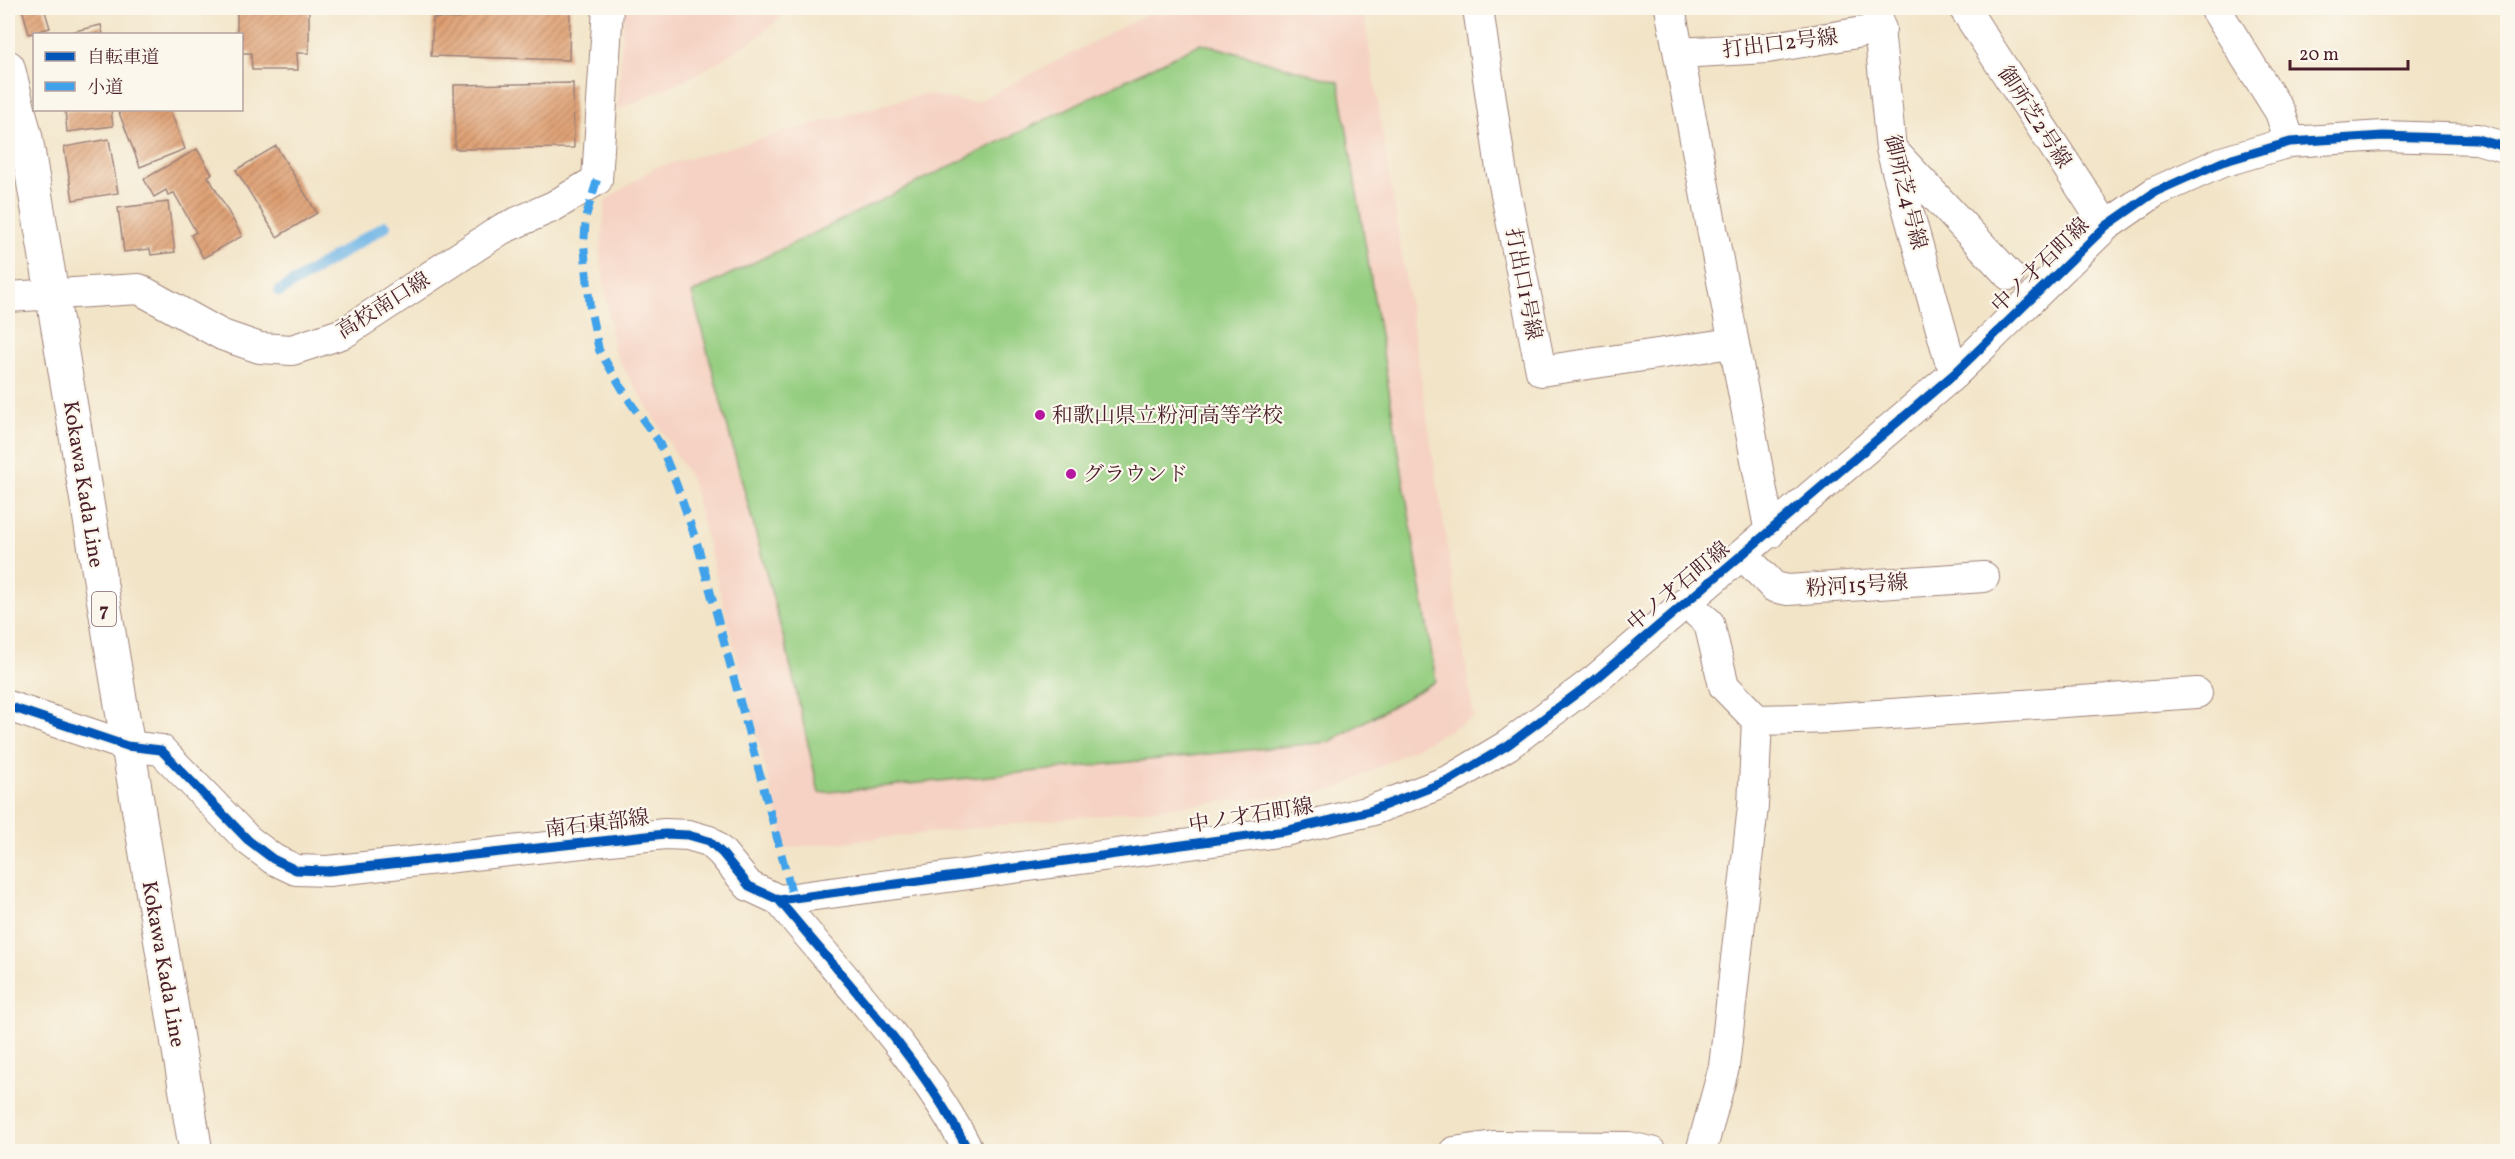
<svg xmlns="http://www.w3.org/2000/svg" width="2515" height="1159" font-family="Vollkorn,'Noto Serif JP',serif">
	<defs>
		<pattern id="building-hatch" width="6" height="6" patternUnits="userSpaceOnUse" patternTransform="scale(1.5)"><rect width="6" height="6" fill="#dd9c6e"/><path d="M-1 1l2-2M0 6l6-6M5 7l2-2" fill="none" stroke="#b57f5b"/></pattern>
	</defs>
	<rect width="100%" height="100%" fill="#fbf7ec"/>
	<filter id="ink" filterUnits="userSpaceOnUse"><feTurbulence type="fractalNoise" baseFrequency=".0167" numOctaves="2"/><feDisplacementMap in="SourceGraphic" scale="12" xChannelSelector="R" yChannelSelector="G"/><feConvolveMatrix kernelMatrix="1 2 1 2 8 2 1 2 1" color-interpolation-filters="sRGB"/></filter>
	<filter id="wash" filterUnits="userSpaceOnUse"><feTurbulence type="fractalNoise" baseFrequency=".008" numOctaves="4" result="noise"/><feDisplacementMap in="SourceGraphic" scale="24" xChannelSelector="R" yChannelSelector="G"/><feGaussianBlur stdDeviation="1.35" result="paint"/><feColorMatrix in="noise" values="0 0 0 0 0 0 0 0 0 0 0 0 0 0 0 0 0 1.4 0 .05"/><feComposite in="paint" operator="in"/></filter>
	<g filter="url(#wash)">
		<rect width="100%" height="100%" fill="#f2e4c7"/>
		<!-- built -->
		<path fill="#f5d2c3" d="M624,8H790L757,38L694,76L617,110Z
			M1159,8H1363L1474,717L1335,790L786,848L691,479L614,352L600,254L606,200L654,168L923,94L975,103Z"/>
		<!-- grass -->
		<path fill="#94cd80" stroke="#6f7656" stroke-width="1.5" d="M1201,43L1339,82L1436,681L1329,742L819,793L788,655L692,293Z"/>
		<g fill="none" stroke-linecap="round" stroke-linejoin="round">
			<!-- stream -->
			<path stroke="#6fb5e6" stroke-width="12" d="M280,291L385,226"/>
		</g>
		<g id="blocks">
			<!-- building -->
			<path fill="url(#building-hatch)" d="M22,8H44L50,28L29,34Z
				M237,8H309V53H297L298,70H252L251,53H242V34H237Z
				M461,8H570L569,60L431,56L433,18L460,19Z
				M101,25L103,34H62Z
				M573,83L574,148L455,149L454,85Z
				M65,110H111L113,126L67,132Z
				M118,110H170L185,149L140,167Z
				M109,139L118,193L73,200L64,147Z
				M276,146L317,213L277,237L236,170Z
				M197,149L212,174L208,176L242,236L203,258L191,235L196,232L174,193L168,195L166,190L154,197L144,179Z
				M168,202L175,252L151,255L150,249L124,252L118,208Z"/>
		</g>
	</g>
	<g filter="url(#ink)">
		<use href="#blocks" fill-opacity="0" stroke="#9e8279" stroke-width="1.5"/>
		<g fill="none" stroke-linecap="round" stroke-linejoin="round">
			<defs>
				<path id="minor" d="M1478,8L1501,169L1541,371L1732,343
					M1670,8L1770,533
					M1877,8L1891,149L1949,358L1957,371
					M1964,8L2106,226
					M2215,8L2280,112L2290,142
					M1679,53L1767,48L1881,29
					M1894,152L2009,275
					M8,297L139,289L222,335L260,348L292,350L344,333L502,229L554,206L597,180L608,8
					M1743,555L1774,587L1788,590L1984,577
					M1686,603L1709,623L1724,686L1757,720L1833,718L2197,693
					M8,706L127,746L161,750L248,840L273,859L296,870L328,871L665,834L688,835L709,841L722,853L749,886L779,900C844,980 922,1059 969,1152
					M779,900L1285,831L1370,811L1450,780L1508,745L1596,679L1954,374L2106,226L2155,192L2222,162L2290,142L2383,136L2477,139L2508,148
					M1454,1152L1494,1146L1629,1147L1651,1152
					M1701,1152L1724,1067L1753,806L1757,720"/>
				<path id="primary" d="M8,67L26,138L196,1152"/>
			</defs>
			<!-- minor casing -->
			<use href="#minor" stroke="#9e8279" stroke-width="32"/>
			<!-- primary casing -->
			<use href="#primary" stroke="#9e8279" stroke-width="35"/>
			<!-- minor -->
			<use href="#minor" stroke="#fff" stroke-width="30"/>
			<!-- primary -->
			<use href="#primary" stroke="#fff" stroke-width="33"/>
			<!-- quiet -->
			<path stroke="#40a2eb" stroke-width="8" stroke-dasharray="15 8" stroke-linecap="butt" d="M597,180L586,216L584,245L590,308L599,350L630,402L659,442L676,483L698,546L793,897"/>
			<defs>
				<path id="cycleway" d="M8,706L127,746L161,750L248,840L273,859L296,870L328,871L665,834L688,835L709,841L722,853L749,886L779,900C844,980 922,1059 969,1152
					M779,900L1285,831L1370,811L1450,780L1508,745L1596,679L1954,374L2106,226L2155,192L2222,162L2290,142L2383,136L2477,139L2508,148"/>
			</defs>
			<!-- cycleway casing -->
			<use href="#cycleway" stroke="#fbf7ec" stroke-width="13"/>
			<!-- cycleway -->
			<use href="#cycleway" stroke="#0057b8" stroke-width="9"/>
		</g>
	</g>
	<!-- markers -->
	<g fill="#b5179e" stroke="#fbf7ec" stroke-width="2">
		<circle cx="1040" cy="415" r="6"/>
		<circle cx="1071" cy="474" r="6"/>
	</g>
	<g text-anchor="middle" stroke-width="4.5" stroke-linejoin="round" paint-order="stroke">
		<!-- shield labels -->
		<rect fill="#fbf7ec" stroke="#7f6065" stroke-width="1.5" x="92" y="592" width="24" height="34" rx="4.5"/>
		<g font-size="20" font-weight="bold" fill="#4a1f2b">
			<text x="104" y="616">7</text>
		</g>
		<!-- street labels -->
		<g font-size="21" fill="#4a1f2b" stroke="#fbf7ec">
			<text transform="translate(1780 43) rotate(-7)" y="7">打出口2号線</text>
			<text transform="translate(2035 117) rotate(57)" y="7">御所芝2号線</text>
			<text transform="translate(1906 192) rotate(76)" y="7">御所芝4号線</text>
			<text transform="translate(2040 265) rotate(-44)" y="7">中ノ才石町線</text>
			<text transform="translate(1524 284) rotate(79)" y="7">打出口1号線</text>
			<text transform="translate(383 305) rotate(-32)" y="7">高校南口線</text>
			<text transform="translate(84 484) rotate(81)" y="7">Kokawa Kada Line</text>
			<text transform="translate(1857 585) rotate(-4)" y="7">粉河15号線</text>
			<text transform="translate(1678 586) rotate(-40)" y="7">中ノ才石町線</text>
			<text transform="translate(1251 815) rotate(-9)" y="7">中ノ才石町線</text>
			<text transform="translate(597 823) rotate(-7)" y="7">南石東部線</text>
			<text transform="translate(164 964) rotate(80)" y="7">Kokawa Kada Line</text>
		</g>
		<!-- poi labels -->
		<g font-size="21" fill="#4a1f2b" stroke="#fbf7ec" text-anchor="start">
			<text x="1052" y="422">和歌山県立粉河高等学校</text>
			<text x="1083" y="481">グラウンド</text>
		</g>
	</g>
	<!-- margin -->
	<rect width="2515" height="1159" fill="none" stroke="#fbf7ec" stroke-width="30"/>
	<!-- legend -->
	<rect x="33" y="33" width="210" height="78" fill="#fbf7ec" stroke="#b4a19f" stroke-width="1.5"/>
	<rect x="45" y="52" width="30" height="9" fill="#0057b8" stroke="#b4a19f" stroke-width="1.5"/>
	<text x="87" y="63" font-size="18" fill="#4a1f2b">自転車道</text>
	<rect x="45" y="82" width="30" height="9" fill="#40a2eb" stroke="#b4a19f" stroke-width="1.5"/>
	<text x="87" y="93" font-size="18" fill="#4a1f2b">小道</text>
	<!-- scale -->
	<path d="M2290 60v9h118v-9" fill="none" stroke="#4a1f2b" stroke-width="3"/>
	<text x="2299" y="60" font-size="18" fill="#4a1f2b" stroke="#fbf7ec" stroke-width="4.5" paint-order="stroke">20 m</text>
</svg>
